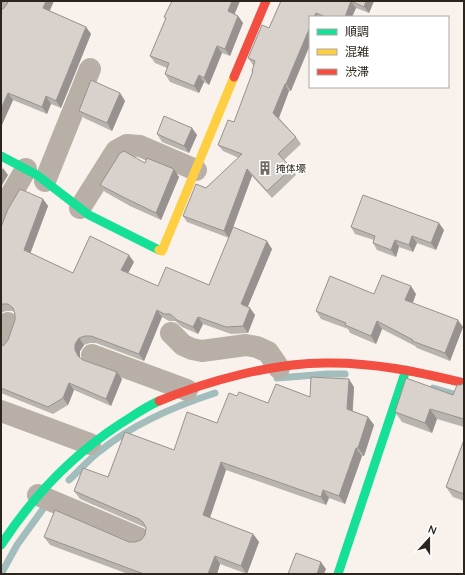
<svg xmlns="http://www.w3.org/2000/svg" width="465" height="575" font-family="Quicksand,'Noto Sans JP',sans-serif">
	<rect width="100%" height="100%" fill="#f9f2ec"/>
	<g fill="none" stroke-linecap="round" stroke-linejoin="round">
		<!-- stream -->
		<path stroke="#a2bdbc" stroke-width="7" d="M277,378L328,374H345
			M433,388L464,397
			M69,480C79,471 89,459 100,451C133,424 175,406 215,393
			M1,574L17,545L43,509"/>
		<!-- street -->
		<path stroke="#b8b0a7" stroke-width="22" d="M1,6L3,1
			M45,181L90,69
			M80,208L116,151L127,145L140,146L196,170
			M1,212L26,169
			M171,333L183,345L192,349L202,351L246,345L257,347L268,352L279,368
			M1,342L8,323
			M92,355L187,390
			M1,411L90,444
			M38,495L139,538"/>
		<!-- fast -->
		<path stroke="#16e098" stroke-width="9" d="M1,156L37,175L89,215L159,250
			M1,545C33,496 71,456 120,424C133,416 145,407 159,401
			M338,574L406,370"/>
		<!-- slow -->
		<path stroke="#ffcf43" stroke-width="9" d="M159,250L162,251L234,77"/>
		<!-- jam -->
		<path stroke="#f24e42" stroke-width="9" d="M234,77L266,1
			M159,401C207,381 273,363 325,363C372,362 419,372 464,383"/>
	</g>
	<!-- wall -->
	<path fill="#bab4af" d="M240,1L234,14L238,16L243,23L230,56L222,53L209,85L204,82L199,93L170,82L165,74L167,68L155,63L150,56L166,19L164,17Z
		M281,1H374L369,13L356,8L352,17H310L291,91H289L279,118L296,137L301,144L284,160L292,168L296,175L272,198L252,176L233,228L272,249L248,306L255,315L248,333L231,334L203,324L198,334L182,327L175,321H169L162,317L144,361L96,343H90L84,345L80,351V358L122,379L111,406L74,390L68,405L53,414L1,393V346L4,345L8,340L15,320V314L13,311H6L1,313V227L43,199L48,206L30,253L73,273L134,262L128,273L158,286L209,285L229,238L187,222L183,216L206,188L239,158L223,151L218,145L234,122L253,72L252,71L254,66L253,65L248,58L269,28Z
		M1,10L50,11L86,27L91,34L61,108L51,104L47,114L13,100L1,127Z
		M120,93L125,101L112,131L84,118L79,111Z
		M192,128L197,135L189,153L162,142L157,134Z
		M145,163L179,177L161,220L130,206L105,192L100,185Z
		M351,227L444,230L436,250L417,243L413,252L399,247L396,257L377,250L373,243L374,240L355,234Z
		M374,294H416L412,303L463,327L450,361L417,348L415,346L382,329L376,344L350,333L348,329L321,319L316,311Z
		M464,383V427L437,419L432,433L402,422L395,412L453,395L461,385Z
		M354,387L353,411L368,417L374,425L364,456H362L345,504L329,498L326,505L226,470L210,518L253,534L259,542L247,574L220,564L217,574H128L50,545L44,537L135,542L141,540L145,535L146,528L144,527L80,499L74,491L174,450L217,423L237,396L268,403L310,397Z
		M464,440V501L453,497L446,487Z"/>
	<!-- shaded-wall -->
	<path fill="#97928f" d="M46,1H54L48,15L43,8Z
		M232,1H240L233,18L228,11Z
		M351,1L356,8L352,17H345Z
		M366,1H374L369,13L364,7Z
		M316,13L318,17H314Z
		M238,16L243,23L230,56L225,49Z
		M86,27L91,34L61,108L56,101Z
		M310,27V45L291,91L286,84Z
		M217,46L222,53L209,85L204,78Z
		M199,75L204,82L199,93L194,86Z
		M285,84L289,91L278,120L273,113Z
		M8,93L13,100L1,127V109Z
		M120,93L125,101L112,131L107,123Z
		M46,96L51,104L47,114L42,107Z
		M192,128L197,135L189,153L184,146Z
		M3,168L8,175L1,187V171Z
		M174,169L179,177L161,220L156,213Z
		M247,169L252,176L229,238L224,231Z
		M43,199L48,206L29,257L24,250Z
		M439,223L444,230L436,250L431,243Z
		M412,236L417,243L413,252L409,245Z
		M395,240L399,247L396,257L391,250Z
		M267,241L272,249L246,311L241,304Z
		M129,255L134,262L126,277L121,270Z
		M411,286L416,294L411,308L405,300Z
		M250,308L255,315L248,333L243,326Z
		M157,310L162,317L144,361L139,354Z
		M198,317L203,324L198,334L193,327Z
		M458,320L463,327L450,361L445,353Z
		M377,321L382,329L376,344L371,336Z
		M79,338L84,345L80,351V358L78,356L75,350V344Z
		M117,372L122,379L111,406L106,399Z
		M349,379L354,387L352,417L347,409Z
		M69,383L74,390L68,405L63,398Z
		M430,409L437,419L432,433L425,423Z
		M368,417L374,425L364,456L358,448Z
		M356,448L362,456L345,504L339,496Z
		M221,462L226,470L208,523L203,515Z
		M323,490L329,498L326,505L321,497Z
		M253,534L259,542L247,574L241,566Z
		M215,556L220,564L217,574H208Z
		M321,562L326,569L324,574H317Z"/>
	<!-- building -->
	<path fill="#d8d1cc" stroke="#97928f" d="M8,1H46L43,8L86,27L56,101L46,96L42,107L8,93L1,109V10L3,9L7,4Z
		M172,1H232L228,11L238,16L225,49L217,46L204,78L199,75L194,86L165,74L169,63L150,56L166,18L164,17Z
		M281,1H366L364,7L351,1L345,17H326L316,13L314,17H310V27L286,84H285L273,113L296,137L278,154L292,168L267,191L247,169L224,231L183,216L196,184L206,188L242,154L218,145L228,120L234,122L253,71H252L255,61L248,58L262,25L269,28Z
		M91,80L120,93L107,123L79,111Z
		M164,116L192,128L184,146L157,134Z
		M124,151L145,163L147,158L174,169L156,213L125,198L100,185L120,153Z
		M20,189L43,199L24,250L73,273L90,236L129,255L121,270L158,286L166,267L209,285L233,227L267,241L241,304L250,308L243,326L226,327L198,317L193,327L177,320L170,314H164L157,310L139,354L91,336H85L79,338L75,344V350L78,356L83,360L117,372L106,399L69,383L63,398L48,407L1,388V346L4,345L8,340L15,320V314L13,308L8,304H1V227L8,209Z
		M363,195L439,223L431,243L412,236L409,245L395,240L391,250L373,243L375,236L351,227Z
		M382,275L411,286L405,300L458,320L445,353L412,341L413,340L377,321L371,336L345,325L346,323L316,311L330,276L374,294Z
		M311,377L349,379L347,409L368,417L358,448H356L339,496L323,490L321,497L221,462L203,515L253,534L241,566L215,556L208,574H144L44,537L55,510L129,542H135L141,540L145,535L146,528L143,522L139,519L74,491L83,468L108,477L125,432L174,450L187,412L217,423L229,393L237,396L239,392L268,403L276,384L310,397Z
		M406,378L453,395L457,385H461L464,383V419L430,409L425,423L395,412Z
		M464,440V494L446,487Z
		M296,553L321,562L317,574H288Z"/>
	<!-- icons -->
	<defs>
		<symbol id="building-bare" viewBox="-9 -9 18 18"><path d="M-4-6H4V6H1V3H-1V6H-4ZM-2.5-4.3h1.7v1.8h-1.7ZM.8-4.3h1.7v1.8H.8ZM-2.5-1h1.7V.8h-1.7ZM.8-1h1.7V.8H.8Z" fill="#746d66" stroke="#fff" stroke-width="2.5" paint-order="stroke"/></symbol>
	</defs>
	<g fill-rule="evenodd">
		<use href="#building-bare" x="255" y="158" width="20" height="20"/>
	</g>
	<g text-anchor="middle" stroke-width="3" stroke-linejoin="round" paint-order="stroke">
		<!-- poi labels -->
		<g font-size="10" fill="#2c251e" stroke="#fff" text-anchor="start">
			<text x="276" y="172">掩体壕</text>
		</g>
	</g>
	<!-- border -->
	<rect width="465" height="575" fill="none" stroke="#2c251e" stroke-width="4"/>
	<!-- legend -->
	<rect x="309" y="16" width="140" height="72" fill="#ffffff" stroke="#aba8a5"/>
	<rect x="317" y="29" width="20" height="6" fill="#16e098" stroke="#aba8a5"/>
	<text x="345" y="36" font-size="12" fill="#2c251e">順調</text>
	<rect x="317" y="49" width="20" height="6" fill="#ffcf43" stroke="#aba8a5"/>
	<text x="345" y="56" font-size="12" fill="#2c251e">混雑</text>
	<rect x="317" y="69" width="20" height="6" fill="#f24e42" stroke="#aba8a5"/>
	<text x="345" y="76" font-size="12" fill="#2c251e">渋滞</text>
	<!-- north arrow -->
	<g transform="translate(429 539) rotate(21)" stroke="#ffffff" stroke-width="3" paint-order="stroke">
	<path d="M0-3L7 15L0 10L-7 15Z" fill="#2c251e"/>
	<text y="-6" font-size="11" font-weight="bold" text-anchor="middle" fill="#2c251e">N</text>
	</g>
</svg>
